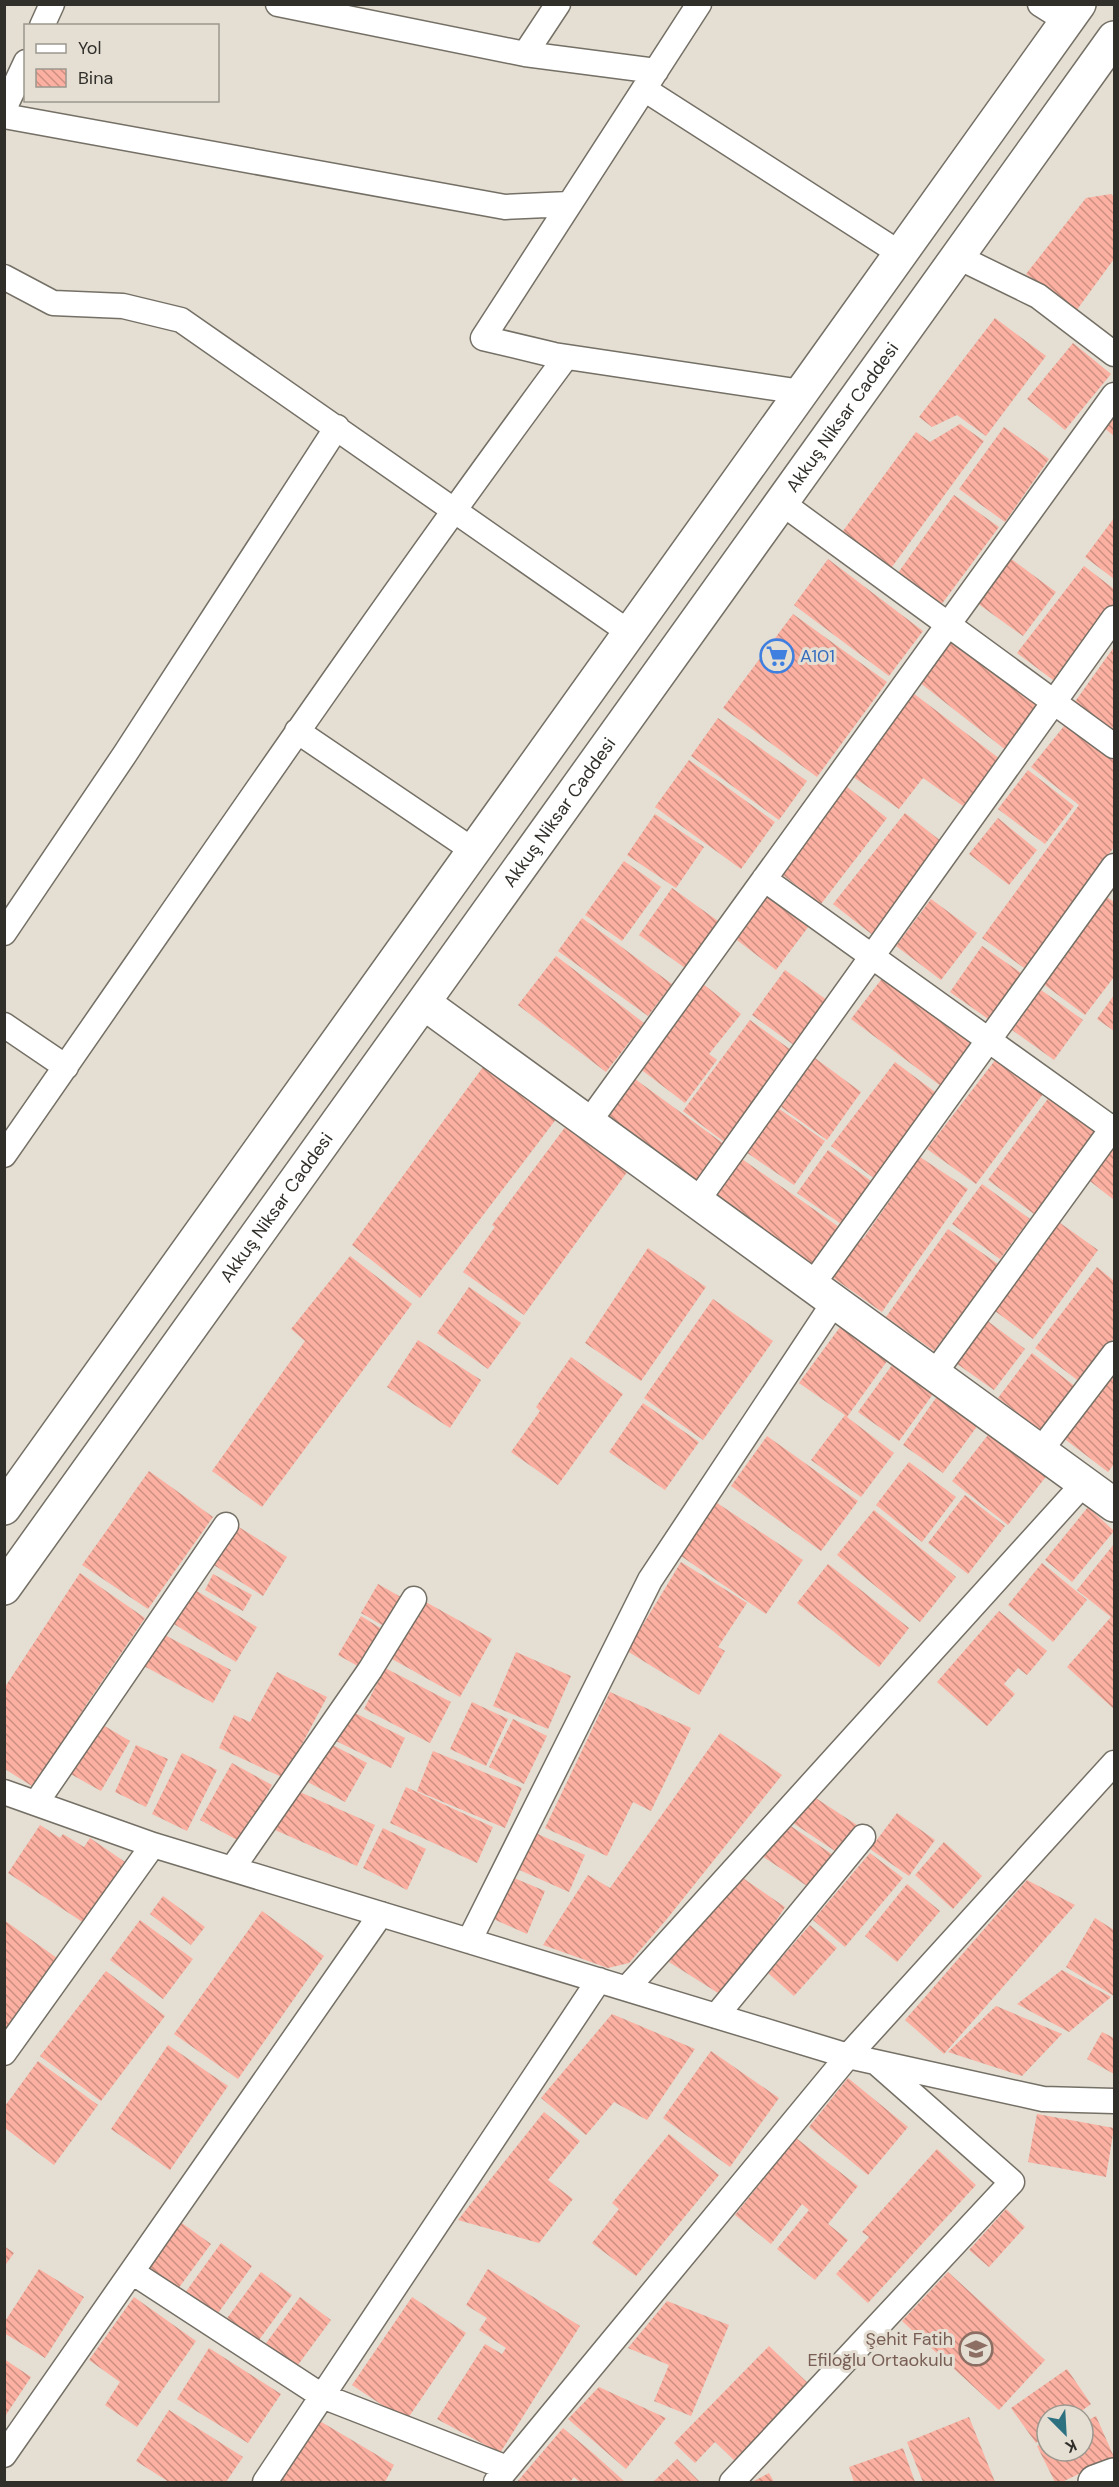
<svg xmlns="http://www.w3.org/2000/svg" width="1119" height="2487" font-family="'DM Sans',sans-serif">
	<defs>
		<pattern id="building-back-hatch" width="6" height="6" patternUnits="userSpaceOnUse" patternTransform="scale(1.5)"><rect width="6" height="6" fill="#fbb0a1"/><path d="M-1 5l2 2M0 0l6 6M5-1l2 2" fill="none" stroke="#cc9083"/></pattern>
	</defs>
	<rect width="100%" height="100%" fill="#e4ded3"/>
	<!-- building -->
	<path fill="url(#building-back-hatch)" d="M1111,194L1114,197V259L1076,311L1026,274L1086,198Z
		M995,318L1046,356L986,436L957,415L932,427L919,417Z
		M1073,343L1111,374L1065,430L1027,399Z
		M1114,410V436L1102,426Z
		M960,424L984,441L889,571L840,535L916,432L930,442Z
		M1004,427L1049,459L1005,522L959,489Z
		M954,495L999,527L938,609L895,577Z
		M1114,518V579L1085,557Z
		M1010,558L1056,592L1023,636L977,603Z
		M828,559L923,631L889,676L794,605Z
		M1084,566L1114,589V607L1057,683L1017,653Z
		M793,614L887,682L817,777L723,708Z
		M952,638L1041,707L1007,751L919,682Z
		M1114,647V732L1074,703Z
		M913,693L1000,759L963,806L923,778L899,809L852,776Z
		M718,718L807,781L779,820L691,756Z
		M1069,720L1114,758V847L1027,970L982,938L1079,805L1031,767Z
		M689,760L775,822L741,869L655,807Z
		M1028,770L1074,806L1045,844L998,809Z
		M842,783L887,818L821,904L776,870Z
		M905,813L946,845L874,936L833,904Z
		M655,814L704,847L676,888L627,855Z
		M998,818L1037,850L1009,885L969,854Z
		M624,861L661,887L622,941L585,915Z
		M672,888L718,921L685,968L639,935Z
		M766,894L809,926L776,970L733,937Z
		M1107,897L1114,902V977L1085,1015L1042,983Z
		M931,899L977,933L941,980L896,946Z
		M582,918L672,984L648,1016L558,951Z
		M982,946L1024,975L991,1021L950,992Z
		M556,956L644,1023L606,1072L518,1005Z
		M785,970L831,1003L798,1048L752,1015Z
		M887,972L981,1042L945,1089L851,1019Z
		M703,984L741,1014L709,1054L717,1060L685,1103L639,1068Z
		M1041,990L1083,1020L1054,1060L1012,1030Z
		M1114,995V1031L1097,1019Z
		M750,1020L795,1053L727,1144L683,1111Z
		M815,1058L861,1092L827,1140L781,1107Z
		M996,1059L1043,1094L976,1184L927,1149Z
		M895,1062L939,1095L875,1179L831,1146Z
		M486,1063L557,1118L420,1298L352,1245Z
		M635,1079L724,1144L692,1188L603,1123Z
		M1050,1096L1097,1130L1034,1214L988,1180Z
		M778,1108L825,1141L794,1185L746,1152Z
		M569,1122L630,1168L524,1315L463,1272L495,1227L492,1225Z
		M1114,1142V1200L1086,1178Z
		M828,1150L874,1183L844,1226L797,1193Z
		M920,1157L968,1189L882,1312L832,1277L861,1237L863,1239Z
		M742,1159L842,1229L812,1271L712,1201Z
		M982,1184L1030,1219L1000,1259L952,1224Z
		M1056,1220L1098,1250L1033,1339L991,1308Z
		M948,1229L998,1264L934,1351L886,1317Z
		M648,1248L706,1287L641,1381L585,1343Z
		M350,1256L412,1304L262,1507L212,1471L305,1341L291,1329Z
		M1097,1267L1114,1281V1338L1080,1382L1035,1348Z
		M469,1287L521,1323L488,1369L437,1333Z
		M713,1299L773,1341L703,1440L644,1398Z
		M985,1319L1025,1349L994,1390L953,1361Z
		M843,1323L890,1357L847,1417L894,1453L861,1497L811,1460L845,1415L799,1383Z
		M418,1340L481,1380L450,1428L387,1387Z
		M1032,1353L1076,1387L1041,1431L998,1398Z
		M571,1357L623,1394L558,1485L511,1452L540,1411L536,1407Z
		M895,1361L936,1390L899,1441L858,1412Z
		M1114,1370V1464L1108,1472L1062,1437Z
		M940,1392L981,1421L943,1473L903,1445Z
		M643,1403L699,1442L665,1490L609,1452Z
		M995,1426L1052,1469L1008,1525L952,1481Z
		M767,1436L858,1501L821,1551L731,1486Z
		M909,1462L956,1497L922,1542L876,1505Z
		M149,1471L213,1517L148,1609L82,1565Z
		M965,1495L1005,1526L968,1574L928,1543Z
		M714,1501L803,1560L766,1614L678,1554Z
		M1088,1507L1114,1531L1072,1582L1045,1560Z
		M874,1510L956,1577L920,1622L837,1555Z
		M234,1524L287,1557L263,1596L209,1562Z
		M1114,1544V1709L1067,1667L1111,1617L1077,1590Z
		M681,1562L747,1603L718,1647L725,1651L699,1695L627,1651Z
		M1042,1563L1087,1600L1053,1642L1008,1605Z
		M828,1564L909,1628L879,1667L797,1603Z
		M80,1573L145,1618L88,1702L35,1788L5,1769V1687Z
		M213,1574L252,1595L243,1611L205,1590Z
		M378,1584L406,1600L389,1629L361,1613Z
		M195,1590L257,1627L236,1662L174,1624Z
		M424,1601L492,1639L460,1697L392,1659Z
		M999,1611L1047,1651L1027,1675L1018,1668L1004,1684L1015,1694L987,1726L937,1682Z
		M361,1616L385,1631L363,1669L338,1655Z
		M159,1632L231,1670L213,1703L142,1665Z
		M516,1652L571,1676L548,1729L493,1706Z
		M385,1668L451,1702L430,1743L364,1709Z
		M277,1672L327,1697L284,1778L219,1748L234,1715L250,1722Z
		M610,1692L691,1728L651,1811L633,1802L607,1856L545,1828Z
		M472,1702L508,1719L486,1766L450,1749Z
		M349,1710L405,1738L391,1768L334,1740Z
		M513,1719L547,1736L524,1784L489,1767Z
		M96,1721L130,1741L101,1791L67,1772Z
		M720,1733L782,1775L666,1920L629,1963L608,1968L543,1945L588,1875L610,1888Z
		M323,1740L367,1763L345,1802L302,1779Z
		M136,1745L168,1759L146,1807L115,1792Z
		M433,1751L522,1788L505,1828L417,1791Z
		M182,1753L217,1770L187,1831L152,1814Z
		M232,1763L272,1785L241,1842L200,1820Z
		M406,1787L493,1827L477,1863L390,1823Z
		M293,1789L375,1825L357,1866L275,1830Z
		M808,1793L860,1827L841,1855L790,1821Z
		M897,1813L935,1840L909,1876L870,1849Z
		M782,1820L836,1857L813,1890L759,1854Z
		M40,1825L60,1838L63,1834L84,1847L90,1838L128,1864L87,1925L8,1873Z
		M383,1828L426,1849L407,1890L363,1868Z
		M531,1831L585,1855L569,1892L515,1868Z
		M944,1842L982,1876L953,1909L915,1875Z
		M870,1853L903,1878L845,1947L813,1920Z
		M737,1874L785,1907L726,1998L669,1962L696,1920L703,1924Z
		M507,1875L545,1891L527,1934L489,1917Z
		M1027,1880L1075,1905L944,2054L905,2020Z
		M907,1884L940,1911L897,1962L865,1936Z
		M163,1896L205,1927L191,1945L150,1914Z
		M262,1911L324,1956L238,2079L174,2034Z
		M1095,1918L1114,1930V1996L1066,1967Z
		M4,1920L61,1961L4,2037Z
		M140,1920L193,1959L163,1999L110,1960Z
		M810,1925L837,1948L794,1996L768,1973Z
		M1062,1970L1111,1997L1069,2032L1017,2004Z
		M106,1971L165,2016L101,2101L40,2056Z
		M996,2006L1062,2034L1022,2076L948,2052Z
		M612,2014L695,2049L647,2120L614,2102L586,2135L541,2098Z
		M1102,2032L1114,2038V2074L1087,2059Z
		M168,2045L228,2086L170,2170L111,2129Z
		M711,2051L779,2098L730,2167L663,2118Z
		M38,2061L98,2105L54,2165L5,2128V2106Z
		M848,2078L908,2127L868,2175L809,2127Z
		M544,2112L580,2141L548,2180L573,2199L539,2243L458,2220Z
		M1037,2114L1114,2128L1106,2177L1028,2162Z
		M669,2134L719,2175L636,2276L592,2243L619,2209L612,2203Z
		M796,2138L858,2186L828,2224L848,2240L815,2280L777,2249L809,2210L802,2204L771,2244L735,2215Z
		M937,2149L976,2185L868,2303L836,2274L869,2237L862,2232Z
		M1006,2209L1025,2227L989,2267L969,2250Z
		M179,2221L211,2244L175,2293L143,2270Z
		M221,2243L252,2266L216,2316L185,2293Z
		M4,2246L14,2253L4,2267Z
		M39,2269L84,2297L45,2358L4,2333V2323Z
		M488,2269L580,2326L500,2453L437,2419L485,2344L502,2354L506,2348L479,2330L487,2318L466,2305Z
		M261,2272L292,2295L256,2344L225,2321Z
		M948,2272L1045,2360L999,2410L902,2321Z
		M134,2297L196,2341L137,2427L105,2405L120,2382L89,2360Z
		M300,2297L331,2320L295,2369L264,2346Z
		M412,2297L466,2333L406,2421L352,2385Z
		M667,2301L729,2325L691,2416L654,2401L669,2365L628,2348Z
		M769,2346L810,2385L736,2462L715,2442L695,2463L674,2443Z
		M209,2348L281,2394L248,2443L177,2399Z
		M4,2359L31,2377L4,2418Z
		M1067,2369L1091,2404L1076,2415H1047V2435L1036,2443L1011,2408Z
		M599,2387L666,2418L626,2469L568,2419Z
		M169,2410L243,2457L226,2482H169L136,2461Z
		M1096,2416L1114,2457L1062,2482H1055L1037,2446L1047,2441V2451H1083V2423Z
		M969,2417L995,2482H923L907,2442Z
		M318,2420L394,2465L385,2482H279Z
		M563,2428L594,2454L625,2482H580L574,2477L570,2482H517Z
		M903,2448L915,2482H854L849,2467Z
		M677,2459L700,2482H653Z
		M769,2473L774,2482H752Z"/>
	<g fill="none" stroke-linecap="round" stroke-linejoin="round">
		<defs>
			<path id="street" d="M278,4L525,54L656,71
				M699,4L483,338L554,355L802,392
				M1040,4L1067,21
				M42,26L52,4
				M525,54L558,4
				M644,89L901,254
				M4,109L26,62
				M4,116L505,207L569,204
				M958,257L1038,296L1114,354
				M4,277L53,303L123,306L181,320L630,633
				M782,503L1114,746
				M297,731L474,851
				M764,879L1114,1130
				M4,933L125,754L337,427
				M4,1025L66,1067
				M588,1123L1114,395
				M4,1155C190,888 372,619 566,357
				M697,1201L1114,618
				M812,1285L1114,866
				M934,1374L1114,1126
				M1040,1451L1114,1354
				M4,1792L153,1845L848,2056L1043,2099L1114,2101
				M36,1803L226,1525
				M232,1869L370,1670L414,1599
				M469,1941L650,1580L835,1301
				M627,1988L1084,1483
				M716,2016L863,1837
				M4,2053L153,1845
				M132,2272L322,2396L507,2468
				M4,2455L381,1914
				M265,2482L599,1980
				M496,2482L848,2056L1114,1763
				M732,2482L1012,2182L878,2064"/>
			<path id="secondary" d="M424,1003L1114,1505
				M1095,2482L1114,2475"/>
			<g id="primary">
				<path d="M4,1508L1079,4"/>
				<path id="s1" d="M4,1588L1114,38"/>
			</g>
		</defs>
		<!-- street casing -->
		<use href="#street" stroke="#757066" stroke-width="27"/>
		<!-- secondary casing -->
		<use href="#secondary" stroke="#757066" stroke-width="36"/>
		<!-- primary casing -->
		<use href="#primary" stroke="#757066" stroke-width="36"/>
		<!-- street -->
		<use href="#street" stroke="#fff" stroke-width="24"/>
		<!-- secondary -->
		<use href="#secondary" stroke="#fff" stroke-width="33"/>
		<!-- primary -->
		<use href="#primary" stroke="#fff" stroke-width="33"/>
	</g>
	<!-- icons -->
	<defs>
		<symbol id="supermarket-ring" viewBox="-11 -11 22 22"><circle r="9.5" fill="#e4ded3" stroke="#3f7fe0" stroke-width="1.5"/><path d="M-6-5.5h2.5l.6 2H6L4.5 2H-2.5L-4.4-4H-6ZM-1.5 3.2a1.3 1.3 0 1 0 .1 0ZM3 3.2a1.3 1.3 0 1 0 .1 0Z" fill="#3f7fe0"/></symbol>
		<symbol id="school-ring" viewBox="-11 -11 22 22"><circle r="9.5" fill="#e4ded3" stroke="#8d6e63" stroke-width="1.5"/><path d="M0-5L7-2L0 1L-7-2ZM-4 1L0 2.5L4 1V4Q0 6-4 4Z" fill="#8d6e63"/></symbol>
	</defs>
	<g fill-rule="evenodd">
		<use href="#supermarket-ring" x="758" y="637" width="38" height="38"/>
		<use href="#school-ring" x="957" y="2330" width="38" height="38"/>
	</g>
	<g text-anchor="middle" stroke-width="6" stroke-linejoin="round" paint-order="stroke">
		<!-- street labels -->
		<g font-size="18" fill="#312f2a" stroke="#e4ded3">
			<text dy="6" stroke="none"><textPath href="#s1" startOffset="1440">Akkuş Niksar Caddesi</textPath></text>
			<text dy="6" stroke="none"><textPath href="#s1" startOffset="954">Akkuş Niksar Caddesi</textPath></text>
			<text dy="6" stroke="none"><textPath href="#s1" startOffset="468">Akkuş Niksar Caddesi</textPath></text>
		</g>
		<!-- shop labels -->
		<g font-size="18" fill="#366cbe" stroke="#e4ded3" text-anchor="start">
			<text x="800" y="662">A101</text>
		</g>
		<!-- education labels -->
		<g font-size="18" fill="#785e54" stroke="#e4ded3" text-anchor="end">
			<text x="953" y="2345">Şehit Fatih<tspan x="953" dy="21">Efiloğlu Ortaokulu</tspan></text>
		</g>
	</g>
	<!-- border -->
	<rect width="1119" height="2487" fill="none" stroke="#312f2a" stroke-width="12"/>
	<!-- legend -->
	<rect x="24" y="24" width="195" height="78" fill="#e4ded3" stroke="#9c988f" stroke-width="1.5"/>
	<rect x="36" y="44" width="30" height="9" fill="#ffffff" stroke="#9c988f" stroke-width="1.5"/>
	<text x="78" y="54" font-size="18" fill="#312f2a">Yol</text>
	<rect x="36" y="69" width="30" height="18" fill="url(#building-back-hatch)" stroke="#9c988f" stroke-width="1.5"/>
	<text x="78" y="84" font-size="18" fill="#312f2a">Bina</text>
	<!-- north arrow -->
	<g transform="translate(1065 2433) rotate(156)"><circle r="28" fill="#e4ded3" stroke="#9c988f" stroke-width="1.5"/>
	<path d="M0-4.5L10 22L0 15L-10 22Z" fill="#2d7181"/>
	<text y="-9" font-size="16" font-weight="bold" text-anchor="middle" fill="#312f2a">K</text>
	</g>
</svg>
